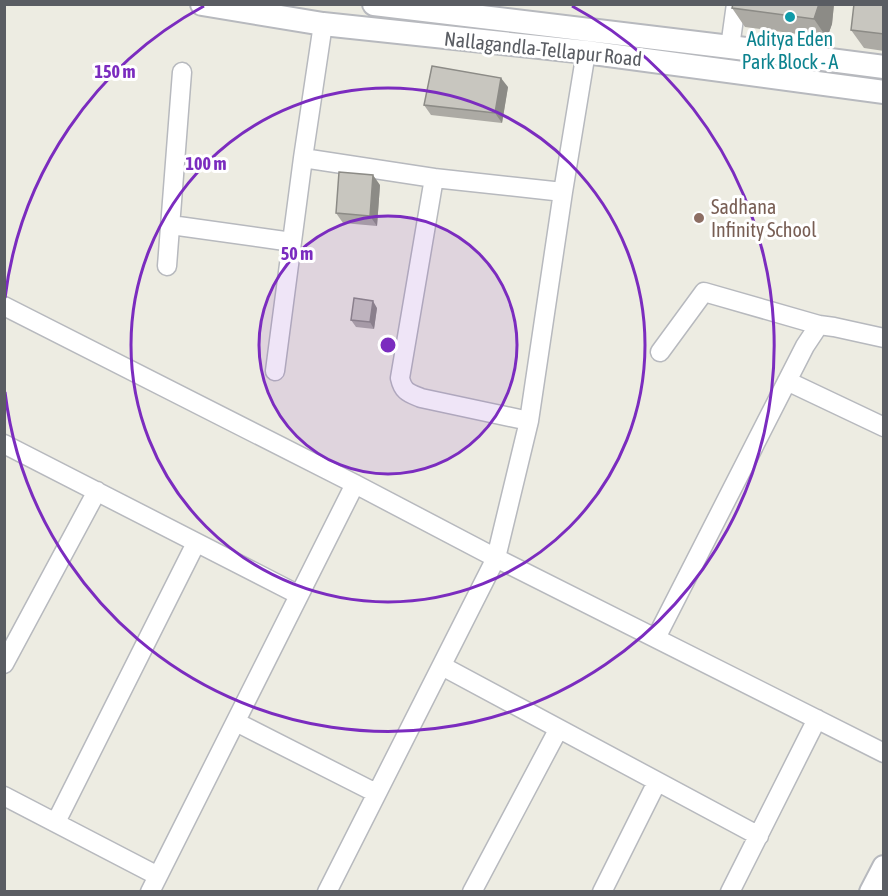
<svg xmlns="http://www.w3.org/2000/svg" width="888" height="896" font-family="'Asap Condensed',sans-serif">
	<rect width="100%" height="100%" fill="#edece2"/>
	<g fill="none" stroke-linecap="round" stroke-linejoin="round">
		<defs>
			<path id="minor" d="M730,47L736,4
				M303,158L434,178
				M171,225L292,242
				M167,266L182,72
				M4,306L355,484L496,558L884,753
				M660,352L704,292L819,325
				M275,371L303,158L323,24
				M787,381L884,427
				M529,421L421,398C409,393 403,392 400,378L434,178L563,192
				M4,444L299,595
				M656,638L805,346L819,325L834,327L884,338
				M4,664L97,491
				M442,666L759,836
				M236,722L376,793
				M4,796L158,876
				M56,822L196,543
				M150,892L355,484
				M327,892L496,558L529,421L563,192L586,52
				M472,892L558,730
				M602,892L657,782
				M730,892L817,719"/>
			<path id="tertiary" d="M202,4L323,24L586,52L884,92
				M374,4L730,47L884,67
				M871,892L884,867"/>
		</defs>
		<!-- minor casing -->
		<use href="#minor" stroke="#b7b9be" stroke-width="21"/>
		<!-- tertiary casing -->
		<use href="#tertiary" stroke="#b7b9be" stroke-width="26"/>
		<!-- minor -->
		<use href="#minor" stroke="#fff" stroke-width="18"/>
		<!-- tertiary -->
		<use href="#tertiary" stroke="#fff" stroke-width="22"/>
	</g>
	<!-- wall -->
	<path fill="#acaaa4" d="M834,4L832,24L827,38L745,27L732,8Z
		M884,4V51L864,48L851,30Z
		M508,87L502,123L431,115L424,105Z
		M380,185L377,226L343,223L336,213Z
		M377,308L374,329L356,327L351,320Z"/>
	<!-- shaded-wall -->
	<path fill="#8c8b86" d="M819,4H834L832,24L827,38L814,19Z
		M501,78L508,87L502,123L495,113Z
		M373,175L380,185L377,226L370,216Z
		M373,301L377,308L374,329L370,322Z"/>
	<!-- building -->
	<path fill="#c8c6bf" stroke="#8c8b86" stroke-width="1.5" d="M733,4H819L814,19L732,8Z
		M854,4H884V34L851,30Z
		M432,66L501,78L495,113L424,105Z
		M339,172L373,175L370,216L336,213Z
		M354,298L373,301L370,322L351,320Z"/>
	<!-- distance rings -->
	<circle cx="388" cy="345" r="129" fill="#7b2cbf" fill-opacity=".12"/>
	<g fill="none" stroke="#7b2cbf" stroke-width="3">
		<circle cx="388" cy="345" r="129"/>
		<circle cx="388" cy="345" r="257"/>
		<path d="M5 298A386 386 0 0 1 204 6M572 6A386 386 0 1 1 5 392"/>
	</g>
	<!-- markers -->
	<circle fill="#0f9aa8" stroke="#fff" stroke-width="2" cx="790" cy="17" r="6"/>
	<circle fill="#8d6e63" stroke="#fff" stroke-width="2" cx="699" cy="218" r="6"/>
	<g text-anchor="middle" stroke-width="6" stroke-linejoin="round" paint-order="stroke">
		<!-- culture labels -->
		<g font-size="20" fill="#0d838f" stroke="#fff">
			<text x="790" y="46">Aditya Eden<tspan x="790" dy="23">Park Block - A</tspan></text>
		</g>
		<!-- street labels -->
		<g font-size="20" fill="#5a5d63" stroke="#fff">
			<text transform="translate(543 49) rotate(6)" y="7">Nallagandla-Tellapur Road</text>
		</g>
		<!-- education labels -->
		<g font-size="20" fill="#785e54" stroke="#fff" text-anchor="start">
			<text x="711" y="214">Sadhana<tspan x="711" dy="23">Infinity School</tspan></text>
		</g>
	</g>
	<circle cx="388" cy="345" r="9" fill="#7b2cbf" stroke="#fff" stroke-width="3"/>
	<g font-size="18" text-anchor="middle" font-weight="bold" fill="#7b2cbf" stroke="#fff" stroke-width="6" stroke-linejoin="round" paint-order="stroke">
		<text x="115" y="78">150 m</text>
		<text x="206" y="170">100 m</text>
		<text x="297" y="260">50 m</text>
	</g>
	<!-- border -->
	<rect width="888" height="896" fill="none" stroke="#5a5d63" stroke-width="12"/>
</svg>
